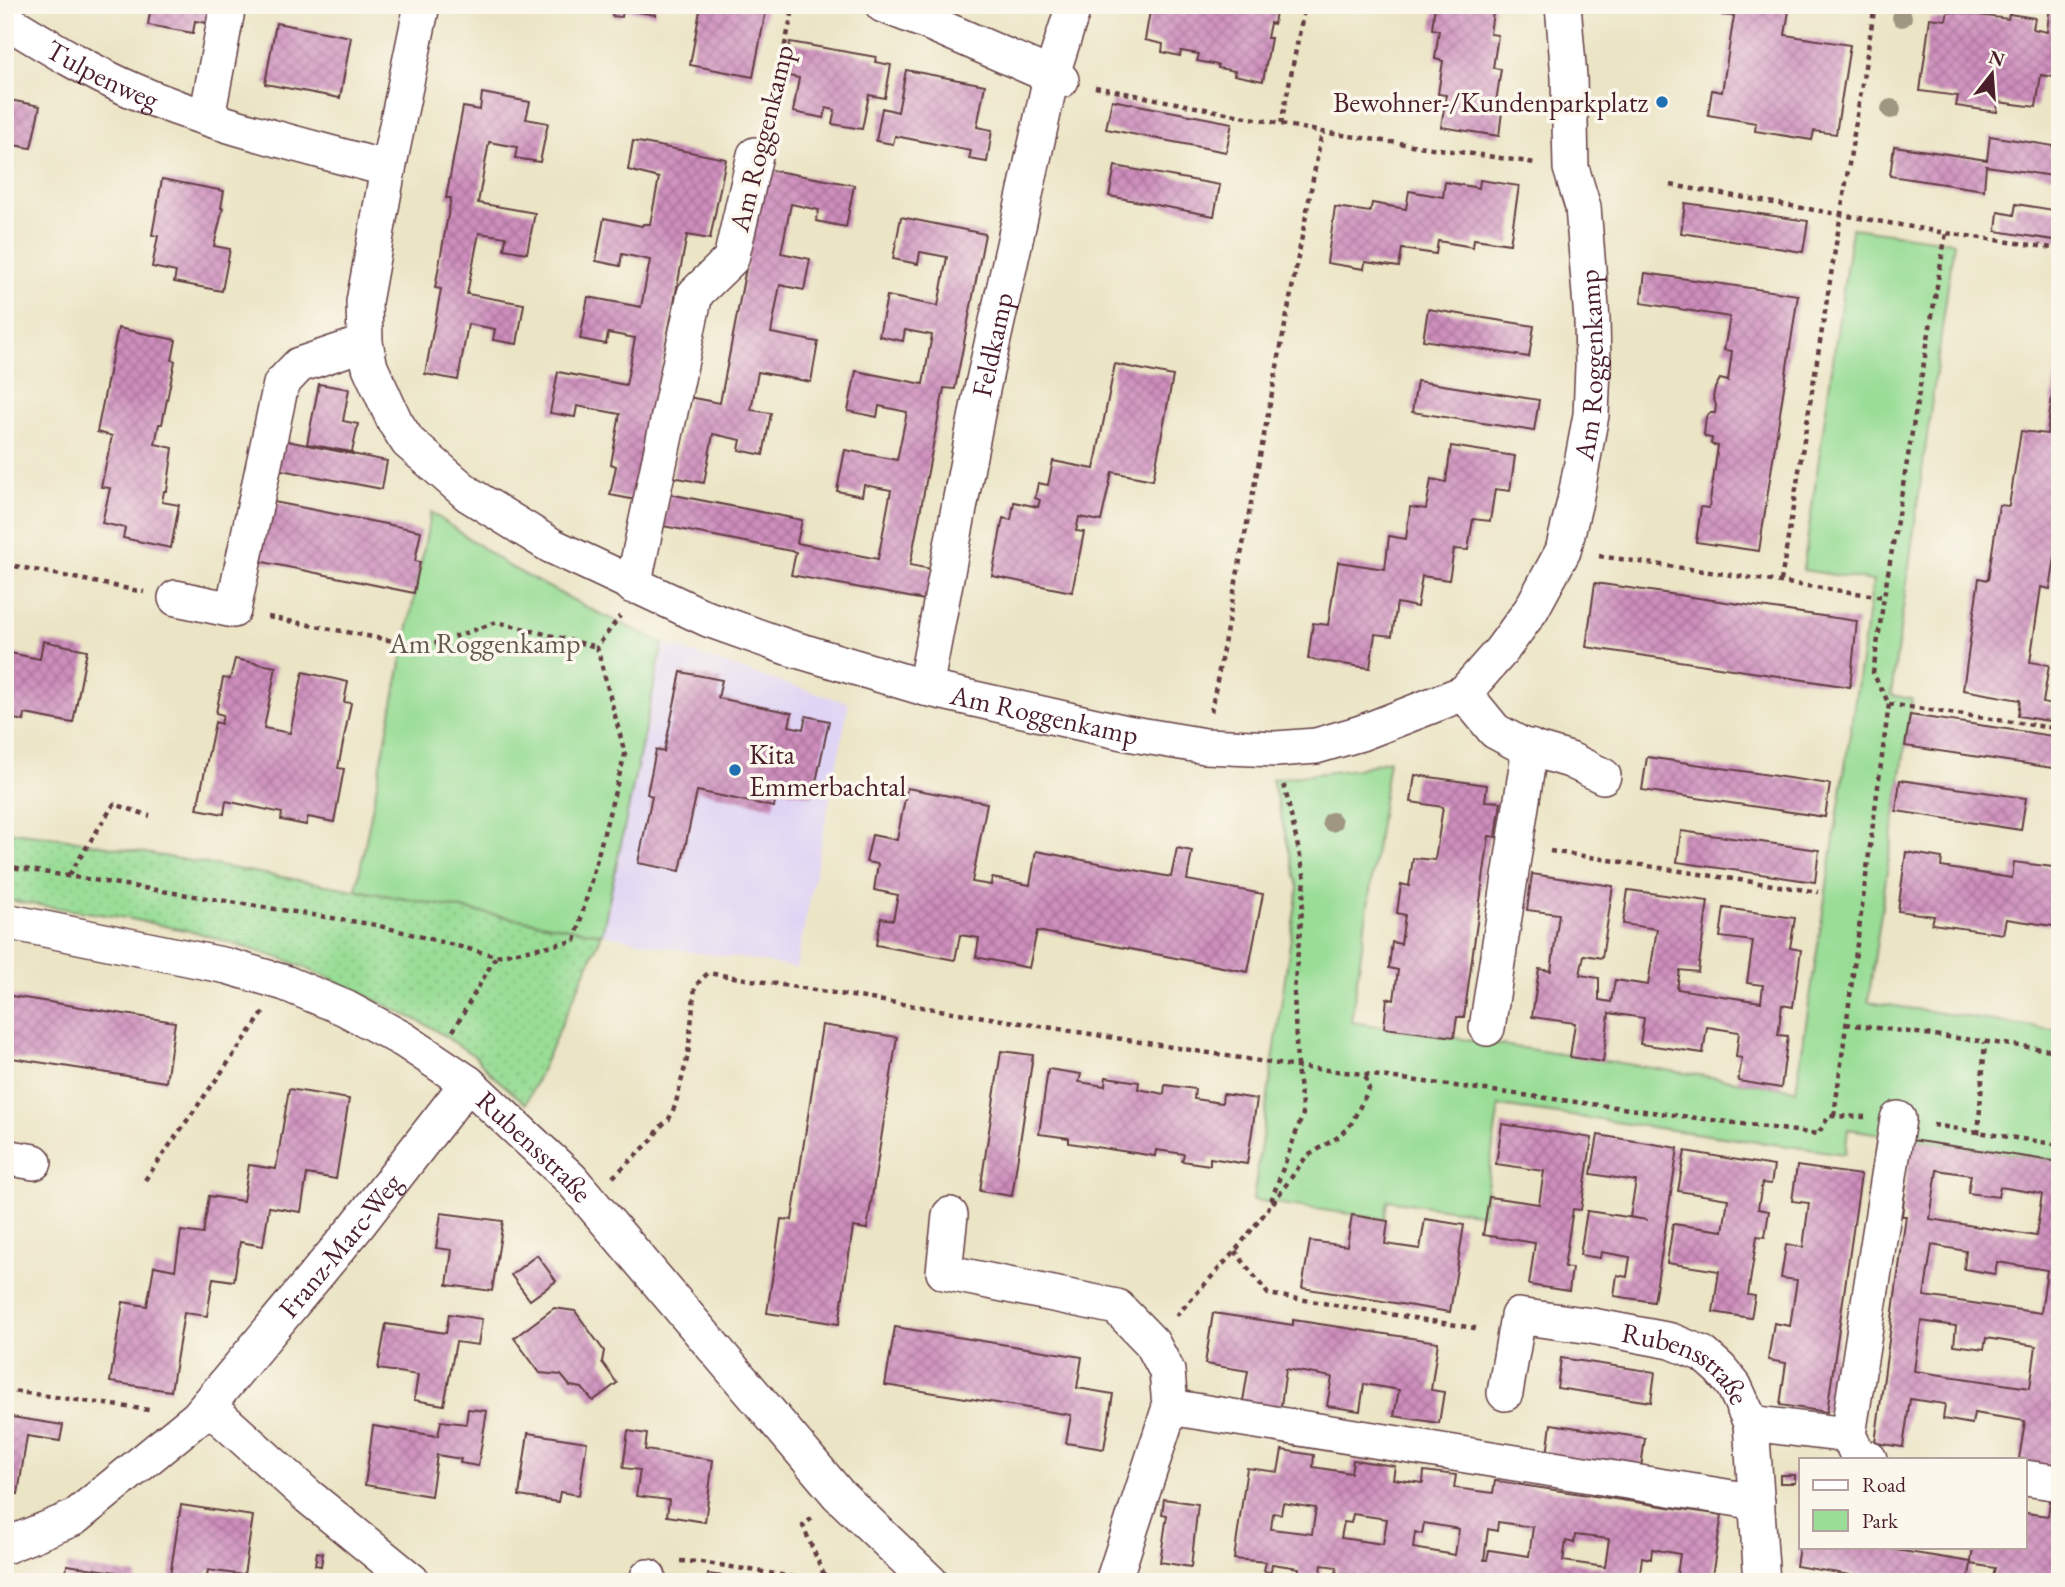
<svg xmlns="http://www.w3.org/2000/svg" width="2065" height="1587" font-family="'EB Garamond',serif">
	<defs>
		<pattern id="grass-dots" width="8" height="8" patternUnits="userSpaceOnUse" patternTransform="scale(1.75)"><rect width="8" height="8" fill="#99dd96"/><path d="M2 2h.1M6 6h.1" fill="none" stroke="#85bd81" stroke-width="1.8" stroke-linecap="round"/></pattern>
		<pattern id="building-cross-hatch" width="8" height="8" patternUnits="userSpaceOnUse" patternTransform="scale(1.75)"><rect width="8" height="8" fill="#ce8ebd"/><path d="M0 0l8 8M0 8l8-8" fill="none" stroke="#a9739a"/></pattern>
	</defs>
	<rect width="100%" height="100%" fill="#fbf7ec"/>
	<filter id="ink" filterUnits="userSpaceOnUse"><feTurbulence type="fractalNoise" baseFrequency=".0143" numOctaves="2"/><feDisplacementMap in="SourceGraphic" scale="14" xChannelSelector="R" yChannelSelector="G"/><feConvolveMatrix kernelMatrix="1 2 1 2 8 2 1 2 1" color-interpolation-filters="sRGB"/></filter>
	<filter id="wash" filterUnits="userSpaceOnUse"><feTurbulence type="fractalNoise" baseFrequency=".00686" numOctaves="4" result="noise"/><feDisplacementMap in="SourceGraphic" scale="28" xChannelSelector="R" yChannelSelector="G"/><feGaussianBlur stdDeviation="1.57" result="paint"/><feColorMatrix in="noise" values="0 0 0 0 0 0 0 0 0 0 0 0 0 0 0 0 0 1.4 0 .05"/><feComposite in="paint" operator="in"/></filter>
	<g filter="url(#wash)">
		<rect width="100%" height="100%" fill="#ebe4c5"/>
		<!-- built -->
		<path fill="#e0d4f4" d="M663,643L764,677L849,703L796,968L748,959L697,953L602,934Z"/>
		<!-- grass -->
		<path fill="url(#grass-dots)" stroke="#727e60" stroke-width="2" d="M5,831L67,839L602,934L526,1104L491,1074L476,1057L429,1026L342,984L289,961L199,933L126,918L5,900Z"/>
		<!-- green -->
		<path fill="#99dd96" stroke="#727e60" stroke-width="2" d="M1852,228L1954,242L1891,695L1912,699L1868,1002L2060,1031V1161L1848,1129L1845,1154L1499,1106L1483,1214L1388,1200L1384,1219L1253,1200L1298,888L1272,779L1357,769L1389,760L1351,1022L1796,1090L1873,581L1803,570Z
			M431,512L508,566L592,610L663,643L602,934L356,890Z"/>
		<g id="blocks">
			<!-- building -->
			<path fill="url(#building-cross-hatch)" fill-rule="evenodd" d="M151,5H210L207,23L195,21L193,33L148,25Z
				M614,5H656L655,15L623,9L622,17L612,16Z
				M701,5H767L753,77L690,65Z
				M1151,5H1277L1274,24L1270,23L1267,38H1271L1263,81L1234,75L1235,71L1218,68V65L1197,61L1199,54L1181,51L1180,56L1162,52L1163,44L1145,40Z
				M1435,5H1494L1490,34L1498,35L1493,68L1501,69L1496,102L1503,103L1499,136L1441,127L1446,95L1438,94L1443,61L1435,59L1439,30L1432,29Z
				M1724,5H1790L1785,35L1850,45L1836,134L1814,131L1812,140L1755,131L1756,123L1708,115L1712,90L1722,92L1734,16L1722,15Z
				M2050,5H2060V78L2041,75L2036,107L1998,102L1997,112L1956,106L1958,96L1920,91L1930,18L1946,20L1948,11L2008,19L2009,14L2035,18L2033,29L2047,32Z
				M276,23L351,37L340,98L265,84Z
				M790,42L876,57L875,62L891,65L885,98L869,95L862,129L832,124L835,110L826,108L824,118L793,112L799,78L783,75Z
				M906,70L985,85L977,127L992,130L987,162L969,159L971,151L895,136L893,144L876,141L882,108L898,112Z
				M482,93L530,102L526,119L548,123L540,162L515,158L517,147L489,142L478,203L535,213L527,253L504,249L506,237L479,233L467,294L524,304L517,344L493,340L495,329L468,324L458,380L425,374L441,289L435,288L451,198H446L463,107L480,110Z
				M5,99L40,106L31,148L13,145L11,156L14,157L9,182L5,181Z
				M1112,100L1232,123L1226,152L1106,129Z
				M1990,136L2060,147V177L1986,166L1984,190L1890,176L1894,146L1987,160Z
				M633,141L726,159L710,239L687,235L636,500L610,495L616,466L611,464L620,414L577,406L575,417L550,413L558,372L626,385L635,338L608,333L606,344L580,339L588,297L641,307L650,260L622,254L620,266L596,261L604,218L642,226L643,224H650L659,178L628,170Z
				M1115,166L1220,185L1214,216L1109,196Z
				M765,169L854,185L846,227L816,221L819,210L791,204L781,253L810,259L804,290L780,285L771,333L818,342L811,382L758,372L751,410L771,413L763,455L739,450L741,440L713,434L704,483L673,477L688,397L720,403Z
				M162,179L224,191L221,208H223L214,246L230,249L222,291L174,282L176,272L152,267L158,236L152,235Z
				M1480,180L1519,186L1510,244L1474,239L1473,247L1438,241L1436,254L1402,249L1399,267L1365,262L1364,269L1327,263L1335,207L1370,212L1372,203L1406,209L1409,191L1443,197L1445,182L1479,188Z
				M1685,203L1808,221L1803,252L1681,233Z
				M2016,204L2060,211V241L1996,231L1998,212L2014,215Z
				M901,217L985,234L955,389L944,388L910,565L936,570L930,601L791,575L796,552L663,526L669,494L802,520L797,543L878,559L891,490L864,485L862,496L837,491L845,450L897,460L907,412L879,406L877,417L848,411L856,371L923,384L932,335L905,330L903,341L879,336L887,296L938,306L947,257L920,252L918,264L893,259Z
				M1645,273L1798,295L1759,551L1696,542L1701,507L1709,508L1718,446L1711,444L1712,438L1706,437L1704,435L1706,417L1710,413H1715L1716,405L1713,397L1715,388L1720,379L1728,381L1732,351L1724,350L1730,317L1641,303Z
				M1428,309L1534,326L1529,357L1423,340Z
				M118,328L176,340L172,360L175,361L162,424H159L155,444L173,448L167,491H164L162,502L179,505L171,548L123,538L125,528L102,523L110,488L101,487L112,436L97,432Z
				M2057,360H2060V526L2050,589L2041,587L2030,662L2049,665L2043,703L2052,705L2050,721L2018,716L2020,700L1963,690L1979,578L1988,580L1999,505L2009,506L2021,431L2047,434Z
				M1115,364L1173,376L1153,480L1112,472L1101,521L1079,517L1076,531L1084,532L1072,592L992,576L1003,518L1011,520L1014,502L1038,507L1040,500L1035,498L1038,483L1048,485L1053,461L1094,469Z
				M1417,381L1539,400L1534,431L1412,412Z
				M319,384L349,389L343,421L358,424L352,452L307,444Z
				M282,440L387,461L382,489L276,469Z
				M1451,446L1515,456L1510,491L1495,489L1490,521L1473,519L1468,550L1454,549L1449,580L1422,576L1417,607L1397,603L1392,636L1375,634L1370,668L1308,659L1313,623L1328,625L1338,562L1385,569L1389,536L1406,539L1410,507L1426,509L1431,479L1446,482Z
				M269,501L421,531L415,561L420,562L414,593L258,561Z
				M1595,583L1857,621L1850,687L1586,647Z
				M43,641L87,650L73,723L25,714L24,721L5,717V652L40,659Z
				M235,659L276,667L264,728L290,733L303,672L348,682L344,702L351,703L338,768L344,769L334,822L308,817L306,825L281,820L282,813L226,801L224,814L197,809L215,722L221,724L223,715L216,713L223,678L230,679Z
				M681,672L722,680L718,698L792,713L789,726L803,729L806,716L829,721L813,796L777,789L774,807L697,791L680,871L638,863L652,796L647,794L656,750L664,752Z
				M1910,715L2060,737V769L1905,746Z
				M1647,757L1830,784L1825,817L1642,790Z
				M1415,775L1487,785L1485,801L1501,802L1496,837L1489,836L1464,1017H1457L1454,1037L1384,1028L1387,998L1394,1000L1398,970L1389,968L1392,942L1401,944L1405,915L1397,913L1401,884L1409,886L1413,858L1435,860L1443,807L1411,802Z
				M1900,780L2026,798L2021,830L1896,811Z
				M907,788L987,803L972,882L991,885L992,878L1030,885L1036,851L1171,877L1177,848L1192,851L1187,880L1263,894L1248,972L1037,931L1029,968L976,957L979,938L960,935L955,960L876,945L881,918L893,920L898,895L874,890L878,864L866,862L872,835L897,840Z
				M1681,831L1819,850L1815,882L1677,862Z
				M1906,852L1942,858L1941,867L2012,878L2014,862L2060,868V927L2006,919L2003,934L1932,924L1934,916L1898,911Z
				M1532,874L1613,886L1602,958L1584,955L1580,975L1599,978V1000L1611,1002L1615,980L1648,985L1657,929L1623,924L1628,890L1708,901L1698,972L1680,970L1677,989L1761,1002L1763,985L1747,983L1753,941L1720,937L1724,908L1795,918L1790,948L1801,950L1793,1007L1782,1005L1778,1035L1788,1036L1781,1088L1738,1081L1742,1058L1736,1057L1739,1032L1707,1027L1703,1053L1640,1044L1644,1018L1609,1013L1603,1062L1570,1057L1575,1023L1532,1017L1539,969L1551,971L1559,914L1527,910Z
				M5,995L175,1022L166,1082L5,1057Z
				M822,1025L897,1037L867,1229L853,1227L839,1324L767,1313L781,1219L792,1220Z
				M1001,1051L1033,1055L1012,1196L980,1191Z
				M1048,1069L1081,1074L1079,1082L1105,1086L1106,1077L1139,1082L1138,1089L1164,1094L1165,1085L1195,1089L1194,1099L1222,1103L1223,1094L1257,1099L1247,1164L1210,1158V1165L1182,1161L1184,1154L1156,1150L1155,1156L1069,1143V1138L1039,1134Z
				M289,1089L349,1099L336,1179L307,1174L301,1212L269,1207L263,1246L240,1242L234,1281L213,1278L207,1316L184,1313L171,1391L110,1382L123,1302L147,1306L154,1266L175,1270L181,1231L203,1234L209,1196L243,1201L249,1165L276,1169Z
				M1502,1124L1592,1138L1581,1210L1573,1209L1564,1267L1572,1268L1569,1291L1529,1285L1535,1243L1483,1235L1489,1197L1539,1204L1544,1171L1496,1164Z
				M1598,1135L1678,1148L1654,1302L1614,1296L1617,1275L1627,1277L1630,1257L1601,1252L1600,1258L1580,1255L1587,1211L1647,1220L1630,1217L1636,1181L1591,1174Z
				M1911,1140L2060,1162V1430L2054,1469L2025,1465V1459H2019L2025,1421L1974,1413L1972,1424L1943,1419L1945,1404L1910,1399L1903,1447L1875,1443L1906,1216H1902ZM1937,1170L1971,1175L1968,1193L1998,1197L2000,1187L2042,1194L2036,1236L1930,1219ZM1932,1245L1966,1251L1964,1269L1995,1274L1997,1262L2047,1270L2041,1313L1924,1296ZM1921,1321L1956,1326L1954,1345L1984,1349L1986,1338L2036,1346L2030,1388L1914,1371Z
				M1685,1151L1774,1166L1771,1184L1762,1183L1758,1209L1769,1211L1765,1237L1757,1236L1748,1295L1755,1296L1751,1318L1713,1312L1719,1271L1667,1263L1673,1224L1723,1231L1728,1199L1678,1191Z
				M1797,1166L1861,1175L1827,1412L1780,1405L1786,1363L1768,1360L1774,1323L1790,1326L1797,1280L1781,1278L1786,1245L1803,1247L1809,1203L1792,1201Z
				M441,1213L503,1221L492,1291L447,1285L452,1250L436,1248Z
				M1352,1215L1388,1221L1385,1244L1420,1249L1425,1219L1464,1225L1450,1312L1302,1288L1310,1241L1347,1246Z
				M537,1255L556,1281L530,1300L511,1275Z
				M554,1308L575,1311L604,1351L602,1362L617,1383L593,1401L582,1388L570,1386L561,1375L540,1373L514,1338Z
				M1213,1313L1293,1325V1320L1438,1342L1431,1390L1444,1392L1439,1423L1394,1416L1399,1390L1364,1384L1360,1411L1327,1406L1332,1377L1286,1369L1280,1413L1242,1407L1248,1371L1205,1364Z
				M449,1314L482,1319L478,1345L456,1342L444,1405L414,1400L418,1375L378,1369L386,1324L446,1333Z
				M895,1327L1082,1357L1077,1388L1113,1394L1104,1449L1066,1443L1071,1415L885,1385Z
				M1561,1358L1655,1372L1651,1402L1557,1388Z
				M468,1409L487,1411L478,1466L460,1463L461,1459L437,1455L431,1496L365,1485L373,1426L438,1436L441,1421L466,1424Z
				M5,1416L63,1425L60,1441L27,1436L18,1494L5,1492Z
				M1551,1424L1645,1438L1641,1468L1547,1455Z
				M628,1431L647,1434L645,1450L713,1460L705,1522L667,1516L669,1500L636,1496L640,1470L623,1468Z
				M528,1433L587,1442L579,1495L560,1492L558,1502L519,1496Z
				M1282,1450L1314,1455L1313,1467L1351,1473L1353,1460L1395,1466L1393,1479L1423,1483L1424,1471L1456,1475L1454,1488L1493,1493L1495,1481L1722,1515L1711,1582H1676L1680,1554L1652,1549L1651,1559L1642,1557L1639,1582H1370V1578L1344,1574L1342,1582H1340L1335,1581L1337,1567L1322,1565L1319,1582H1297L1299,1568L1272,1564L1271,1572L1264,1571L1266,1562L1234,1559L1247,1468L1278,1472ZM1283,1503L1316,1508L1312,1534L1271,1529L1273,1513L1281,1514ZM1353,1514L1387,1519L1383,1544L1341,1538L1344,1522L1351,1523ZM1498,1522L1533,1527L1529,1556L1489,1550L1487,1560H1484L1488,1529L1497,1531ZM1424,1523L1459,1529L1455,1555L1413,1548L1415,1532L1422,1534ZM1575,1535L1609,1539L1605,1567L1563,1561L1566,1541L1574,1543Z
				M1780,1475H1795V1483H1780Z
				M1164,1499L1198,1504L1191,1567L1160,1562L1167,1515L1162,1514Z
				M2050,1501L2060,1503V1582L1992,1581L1995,1568L1971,1564L1968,1582H1893L1796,1566L1799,1547H1877L1971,1562L1973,1547H2025V1513L2048,1516Z
				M181,1505L253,1516L244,1575L208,1570L206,1582H169Z
				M317,1552L323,1553L321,1566L315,1565Z
				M67,1565L137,1575L136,1582H65Z
				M708,1574L754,1580V1582H707Z"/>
		</g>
	</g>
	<g filter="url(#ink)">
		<use href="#blocks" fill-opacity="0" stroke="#623d42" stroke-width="2"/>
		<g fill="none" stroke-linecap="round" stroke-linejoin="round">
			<defs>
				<g id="minor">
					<path id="s1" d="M422,5L388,169L364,302L365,343L370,367L395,422L408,442L468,494L552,546L708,619L787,647L925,688L1127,733L1205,746L1276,749L1316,746L1361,733L1464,693L1501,651L1531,610L1563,551L1575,501L1591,415L1593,366L1592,320L1583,207L1571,168L1569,77L1563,5"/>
					<path d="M883,5L930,23L1061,80"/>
					<path id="s2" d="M5,20C46,45 88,71 132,90C212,125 304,145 388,169"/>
					<path d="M207,117L228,5"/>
					<path d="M633,586L695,294L731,259L755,155"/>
					<path d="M176,598L233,610L281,384L299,365L365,343"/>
					<path id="s3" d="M925,688L979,403L1051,77L1074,5"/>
					<path d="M1464,693L1495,731L1523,746L1570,760L1603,776"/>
					<path id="s4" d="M5,921L227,966L285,983L345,1008L404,1040L468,1083L571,1179L838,1494L930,1582"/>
					<path d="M1487,1028L1530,747"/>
					<path d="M5,1157L34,1162"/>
					<path d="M950,1215L944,1272L1117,1307L1152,1343L1167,1371L1170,1407L1113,1582"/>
					<path id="s5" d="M1505,1393L1518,1316L1592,1326L1671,1341L1703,1354L1720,1369L1734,1386L1751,1423L1762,1582"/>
					<path d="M208,1406L309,1497L413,1582"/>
					<path d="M1170,1407L1757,1502"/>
					<path d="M1751,1423L1848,1435L1898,1119"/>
					<path d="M1848,1435L1859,1457L1869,1459"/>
					<path d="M2025,1478L2060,1483"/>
					<path id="s6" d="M5,1546L74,1518L198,1417L356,1227L468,1083"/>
					<path d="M647,1582L648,1577"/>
				</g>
			</defs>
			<!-- minor casing -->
			<use href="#minor" stroke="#623d42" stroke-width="38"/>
			<!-- path -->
			<path stroke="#623d42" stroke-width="4.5" stroke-dasharray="5 5" stroke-linecap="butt" d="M1095,87L1322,132L1535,163
				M767,124L794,5
				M1281,124L1305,5
				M1671,185L1946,233L2060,249
				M1599,556L1884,597
				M5,564L144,592
				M1781,581L1875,5
				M268,617L425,647L497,622L597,647
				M1889,704L2060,729
				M1211,712L1322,132
				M1550,851L1818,892
				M5,866L376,925L496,956L575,941L625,754L597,647L620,616
				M69,875L114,804L150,816
				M1846,1024L2060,1051
				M453,1031L496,956
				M1834,1116L1889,704L1873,673L1884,597L1946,233
				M1933,1125L2060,1145
				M1978,1134L1985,1042
				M613,1177L652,1140L660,1127L669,1119L675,1106L688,1055L695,986L708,973L1297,1067L1365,1074L1818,1134L1829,1116L1865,1117
				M145,1180L264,1012
				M1273,1203L1306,1157L1338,1137L1351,1124L1369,1089L1365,1074
				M1235,1251L1268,1294L1480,1329
				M1176,1316L1235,1251L1268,1209L1303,1114L1297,1067L1294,991L1305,879L1284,784
				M5,1390L149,1410
				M812,1518L803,1526L827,1582
				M680,1561L701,1562L825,1582"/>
			<!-- minor -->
			<use href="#minor" stroke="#fff" stroke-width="35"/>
		</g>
		<!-- trees -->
		<g fill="#a09782">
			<circle cx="1902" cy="17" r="10"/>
			<circle cx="1891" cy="109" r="10"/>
			<circle cx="1332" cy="822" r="10"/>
		</g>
	</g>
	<!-- markers -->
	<g fill="#1f6fb2" stroke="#fbf7ec" stroke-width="2.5">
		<circle cx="1662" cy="102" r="7"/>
		<circle cx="735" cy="770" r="7"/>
	</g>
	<g text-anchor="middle" stroke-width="7" stroke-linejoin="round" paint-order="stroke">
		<!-- street labels -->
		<g font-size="28" fill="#4a1f2b" stroke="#fbf7ec">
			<text dy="10" stroke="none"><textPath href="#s2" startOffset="112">Tulpenweg</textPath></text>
			<text transform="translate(761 138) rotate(-76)" y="10">Am Roggenkamp</text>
			<text dy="10" stroke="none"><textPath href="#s3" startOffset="350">Feldkamp</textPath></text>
			<text dy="10" stroke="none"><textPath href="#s1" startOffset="1948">Am Roggenkamp</textPath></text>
			<text dy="10" stroke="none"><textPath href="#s1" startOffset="1153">Am Roggenkamp</textPath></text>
			<text dy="10" stroke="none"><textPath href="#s4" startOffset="588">Rubensstraße</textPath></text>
			<text dy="10" stroke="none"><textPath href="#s6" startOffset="457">Franz-Marc-Weg</textPath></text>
			<text dy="10" stroke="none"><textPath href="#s5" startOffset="257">Rubensstraße</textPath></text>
		</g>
		<!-- poi labels -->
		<g font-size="28" fill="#4a1f2b" stroke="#fbf7ec" text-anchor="end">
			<text x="1648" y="112">Bewohner-/Kundenparkplatz</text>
			<text x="749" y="764" text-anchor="start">Kita<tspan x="749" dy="32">Emmerbachtal</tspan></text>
		</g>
		<!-- park labels -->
		<g font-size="28" fill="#62584b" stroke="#fbf7ec">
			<text x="485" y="653">Am Roggenkamp</text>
		</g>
	</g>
	<!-- margin -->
	<rect width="2065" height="1587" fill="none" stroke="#fbf7ec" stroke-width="28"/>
	<!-- legend -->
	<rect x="1799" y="1458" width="228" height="91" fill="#fbf7ec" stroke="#b4a19f" stroke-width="2"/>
	<rect x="1813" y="1480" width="35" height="10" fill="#ffffff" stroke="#b4a19f" stroke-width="2"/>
	<text x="1862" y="1492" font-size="21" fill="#4a1f2b">Road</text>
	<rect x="1813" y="1510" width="35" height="21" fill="#99dd96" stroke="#b4a19f" stroke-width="2"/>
	<text x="1862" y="1528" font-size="21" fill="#4a1f2b">Park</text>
	<!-- north arrow -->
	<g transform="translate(1992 74) rotate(17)" stroke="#fbf7ec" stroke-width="5" paint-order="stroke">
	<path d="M0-5L12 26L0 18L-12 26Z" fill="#4a1f2b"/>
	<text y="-10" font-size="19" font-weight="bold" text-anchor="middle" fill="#4a1f2b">N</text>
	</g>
</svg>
